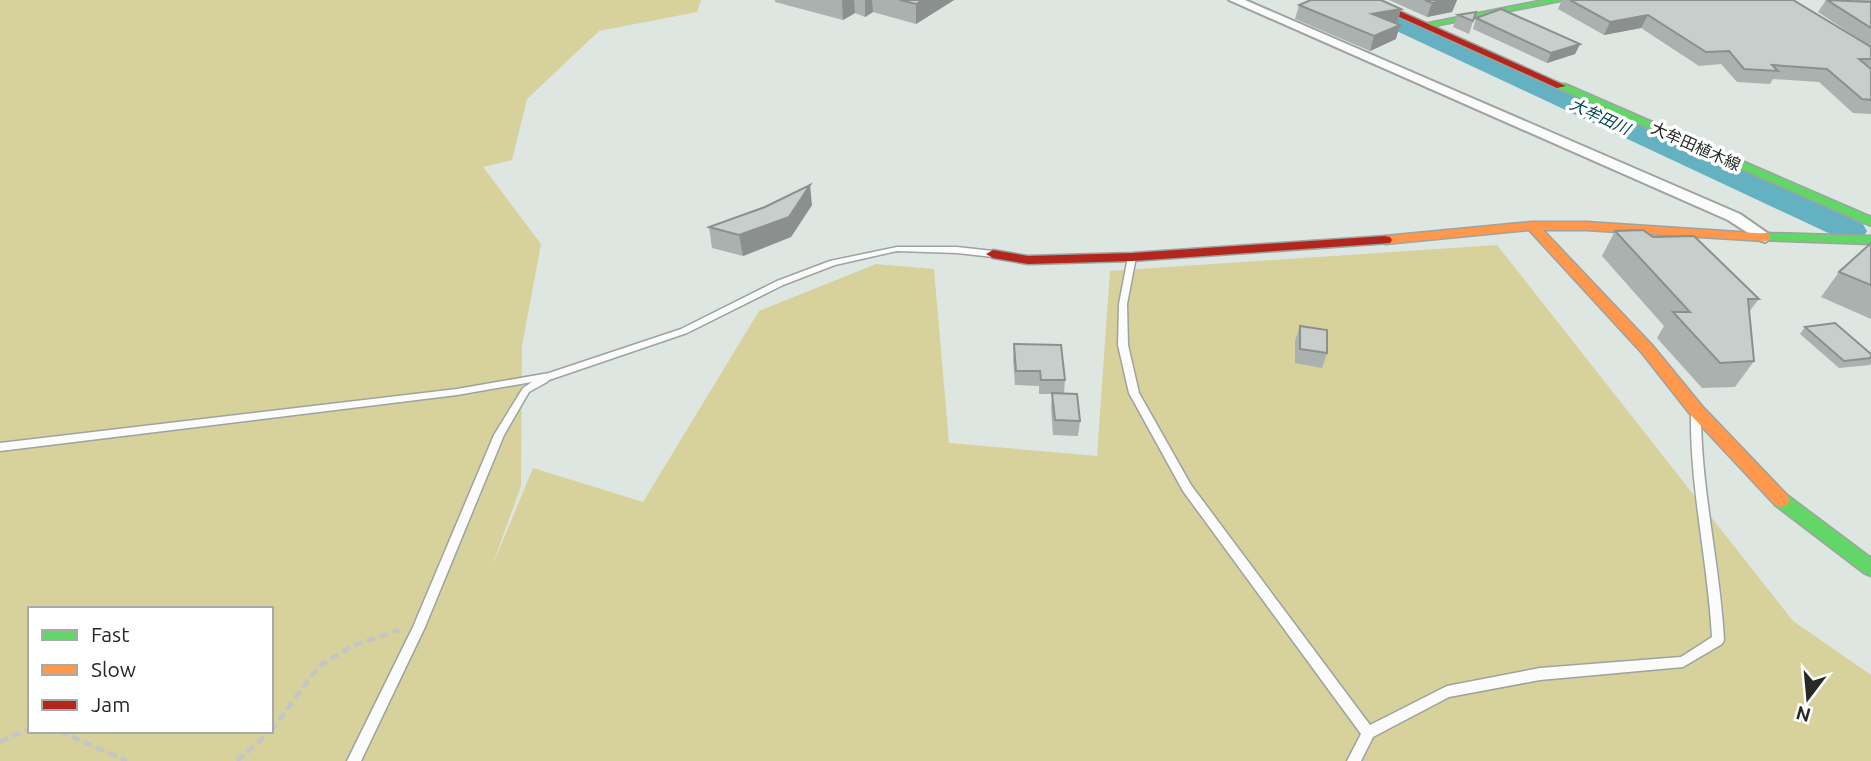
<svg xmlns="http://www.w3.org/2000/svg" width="1871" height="761" font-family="Ubuntu,'Noto Sans JP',sans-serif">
	<rect width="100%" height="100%" fill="#dee6e1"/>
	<!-- green -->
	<path fill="#d7d19c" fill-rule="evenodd" d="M0,0H701L697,12L599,31L527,99L512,160L483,167L541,244L522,346L521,486L491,569L533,468L643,502L759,311L876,264L934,269L949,443L1097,456L1110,271L1497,245L1793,621L1871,675V761H0ZM30,609H271V731H30Z"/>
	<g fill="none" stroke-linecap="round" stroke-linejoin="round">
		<!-- river -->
		<path fill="#64b1c2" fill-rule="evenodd" d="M1337,0H1368L1863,224L1867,231L1863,238L1851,241L1839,238L1341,5Z"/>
		<defs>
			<path id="lane" d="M897,247H957L993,251L997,254L993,257L957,253L897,251L835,265L783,285L687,333L549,380L547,382L529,392L504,435L425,627L361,761H347L413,627L494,435L523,388L532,382L457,395L0,451V443L457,389L549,373L681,329L777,281L830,261Z
				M1132,254L1136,257L1127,304L1128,345L1139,393L1191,485L1370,725L1447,686L1540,668L1681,657L1712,637C1708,562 1690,489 1691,414L1696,410L1701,414C1701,490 1720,564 1724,640L1722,644L1683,667L1540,680L1449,697L1373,737L1361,761H1347L1361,734L1183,491L1129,393L1118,345L1119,304L1128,257Z"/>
			<path id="street" d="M1229,0H1245L1740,214L1773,237L1765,242L1759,240L1728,220Z"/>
			<path id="fast" d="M1544,0H1565L1424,28L1419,25Z
				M1557,84H1565L1871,217V226L1557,88Z
				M1765,233L1871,236V244L1760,240V234Z
				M1781,493L1787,495L1871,558V576L1864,573L1775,505L1772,500L1775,495Z"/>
			<path id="slow" d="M1532,222H1586L1770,234V240L1765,241L1586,230H1543L1652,345L1702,406L1787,495L1790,500L1787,505L1781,507L1775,505L1690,414L1642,353L1529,230L1385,244L1378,240L1385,236Z"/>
			<path id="jam" d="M1362,0H1375L1566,86L1557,88Z
				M1385,236L1390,237L1392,240L1390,243L1132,261L1028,264L993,258L986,254L993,250L1028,256L1132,253Z"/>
		</defs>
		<!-- lane casing -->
		<use href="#lane" stroke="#9da39f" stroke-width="3"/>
		<!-- street casing -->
		<use href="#street" stroke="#9da39f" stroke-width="4"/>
		<!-- fast casing -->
		<use href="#fast" stroke="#9da39f" stroke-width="3"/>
		<!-- slow casing -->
		<use href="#slow" stroke="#9da39f" stroke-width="3"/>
		<!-- jam casing -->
		<use href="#jam" stroke="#9da39f" stroke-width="3"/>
		<!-- path -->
		<path stroke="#c3c6c5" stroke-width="4.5" stroke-dasharray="9 4.5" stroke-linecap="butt" d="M59,731L127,761
			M271,731L319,666L352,646L399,630
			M0,742L30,728
			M237,761L271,731"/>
		<!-- lane -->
		<use href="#lane" fill="#fafbfa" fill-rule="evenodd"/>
		<!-- street -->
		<use href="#street" fill="#fafbfa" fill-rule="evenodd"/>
		<!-- fast -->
		<use href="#fast" fill="#63d668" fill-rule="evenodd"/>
		<!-- slow -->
		<use href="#slow" fill="#ff974d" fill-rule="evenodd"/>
		<!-- jam -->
		<use href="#jam" fill="#b3261e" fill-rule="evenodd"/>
	</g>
	<!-- wall -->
	<path fill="#abb1af" d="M775,0H954L916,24L873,12L865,17L855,13L843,20L775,2Z
		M1389,0H1457L1452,12L1427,17Z
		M1562,0H1793L1871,47L1818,12L1826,0L1857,1L1855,0H1871V114L1853,113L1819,82L1773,79L1770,84L1737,82L1721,64L1699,66L1641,28L1604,35L1558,9Z
		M1299,5L1401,9L1397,23H1395L1396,39L1370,51L1295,19Z
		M1476,12L1469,34L1453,27L1458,15Z
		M1476,18L1580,44L1575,54L1547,63L1473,29Z
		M812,205L791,237L743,256L712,248L709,227Z
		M1615,231L1759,299L1749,312L1754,361L1735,387L1702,388L1657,338L1664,326L1602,256Z
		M1871,243V319L1821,297L1839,272Z
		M1300,326L1327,353L1322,368L1295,363V341Z
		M1805,327L1871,354V363L1870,365L1839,368L1800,334Z
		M1014,344L1065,380L1064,393L1080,421L1078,436L1053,435L1051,408L1052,394H1039V386L1015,385L1013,359Z"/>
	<!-- shaded-wall -->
	<path fill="#8b908e" d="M842,0H854L855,13L843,20Z
		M865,0H872L873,12L865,17Z
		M923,0H954L916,24V4Z
		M1448,0H1457L1452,12L1427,17L1432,3Z
		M1401,9L1397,23L1368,28L1372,14Z
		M1648,15L1641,28L1604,35L1610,22Z
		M1400,25L1396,39L1370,51L1374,36Z
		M1580,44L1575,54L1547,63L1551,53Z
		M810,185L812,205L791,237L743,256L739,235Z"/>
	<!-- building -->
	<path fill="#c7cecb" stroke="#8b908e" stroke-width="2" d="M900,0H923L916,4Z
		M1311,0H1381L1401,9L1372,14L1400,25L1374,36L1299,5Z
		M1425,0H1448L1432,3Z
		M1570,0H1793L1871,47V59H1859L1871,69V100L1862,99L1827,69L1772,65L1778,71L1744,69L1729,51L1706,52L1648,15L1610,22Z
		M1827,0L1871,2V28Z
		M1501,9L1580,44L1551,53L1476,18Z
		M1476,12L1473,21L1458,15Z
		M810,185L789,217L739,235L709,227L765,207Z
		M1643,230L1653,237L1694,236L1759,299H1748L1754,361L1720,363L1673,312H1690L1615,231Z
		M1871,243V285L1839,272Z
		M1835,323L1871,354V358L1844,361L1805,327Z
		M1300,326L1327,330V353L1300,349Z
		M1014,344L1061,345L1065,380H1041L1040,371H1016Z
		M1052,393L1077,394L1080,421L1055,420Z"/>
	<g text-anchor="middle" stroke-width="7" stroke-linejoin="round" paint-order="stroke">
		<!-- far-water labels -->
		<g font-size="16" font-style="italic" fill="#044552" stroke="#fff">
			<text transform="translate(1600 116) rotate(25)" y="6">大牟田川</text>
		</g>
		<!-- far-street labels -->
		<g font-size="16" fill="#252a27" stroke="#fff">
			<text transform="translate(1696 146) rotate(24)" y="6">大牟田植木線</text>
		</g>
	</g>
	<!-- legend -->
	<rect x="28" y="607" width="245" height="126" fill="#ffffff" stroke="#a8aaa9" stroke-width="2"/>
	<rect x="42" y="630" width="35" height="10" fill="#63d668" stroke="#a8aaa9" stroke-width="2"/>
	<text x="91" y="642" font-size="21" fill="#252a27">Fast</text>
	<rect x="42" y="665" width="35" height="10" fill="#ff974d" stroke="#a8aaa9" stroke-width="2"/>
	<text x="91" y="677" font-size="21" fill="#252a27">Slow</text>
	<rect x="42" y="700" width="35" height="10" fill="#b3261e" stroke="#a8aaa9" stroke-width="2"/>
	<text x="91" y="712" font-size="21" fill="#252a27">Jam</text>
	<!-- north arrow -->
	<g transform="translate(1808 698) rotate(196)" stroke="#ffffff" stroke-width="5" paint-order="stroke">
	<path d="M0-5L12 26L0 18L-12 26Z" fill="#252a27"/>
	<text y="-10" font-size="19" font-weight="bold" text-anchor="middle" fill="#252a27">N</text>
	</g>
</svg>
